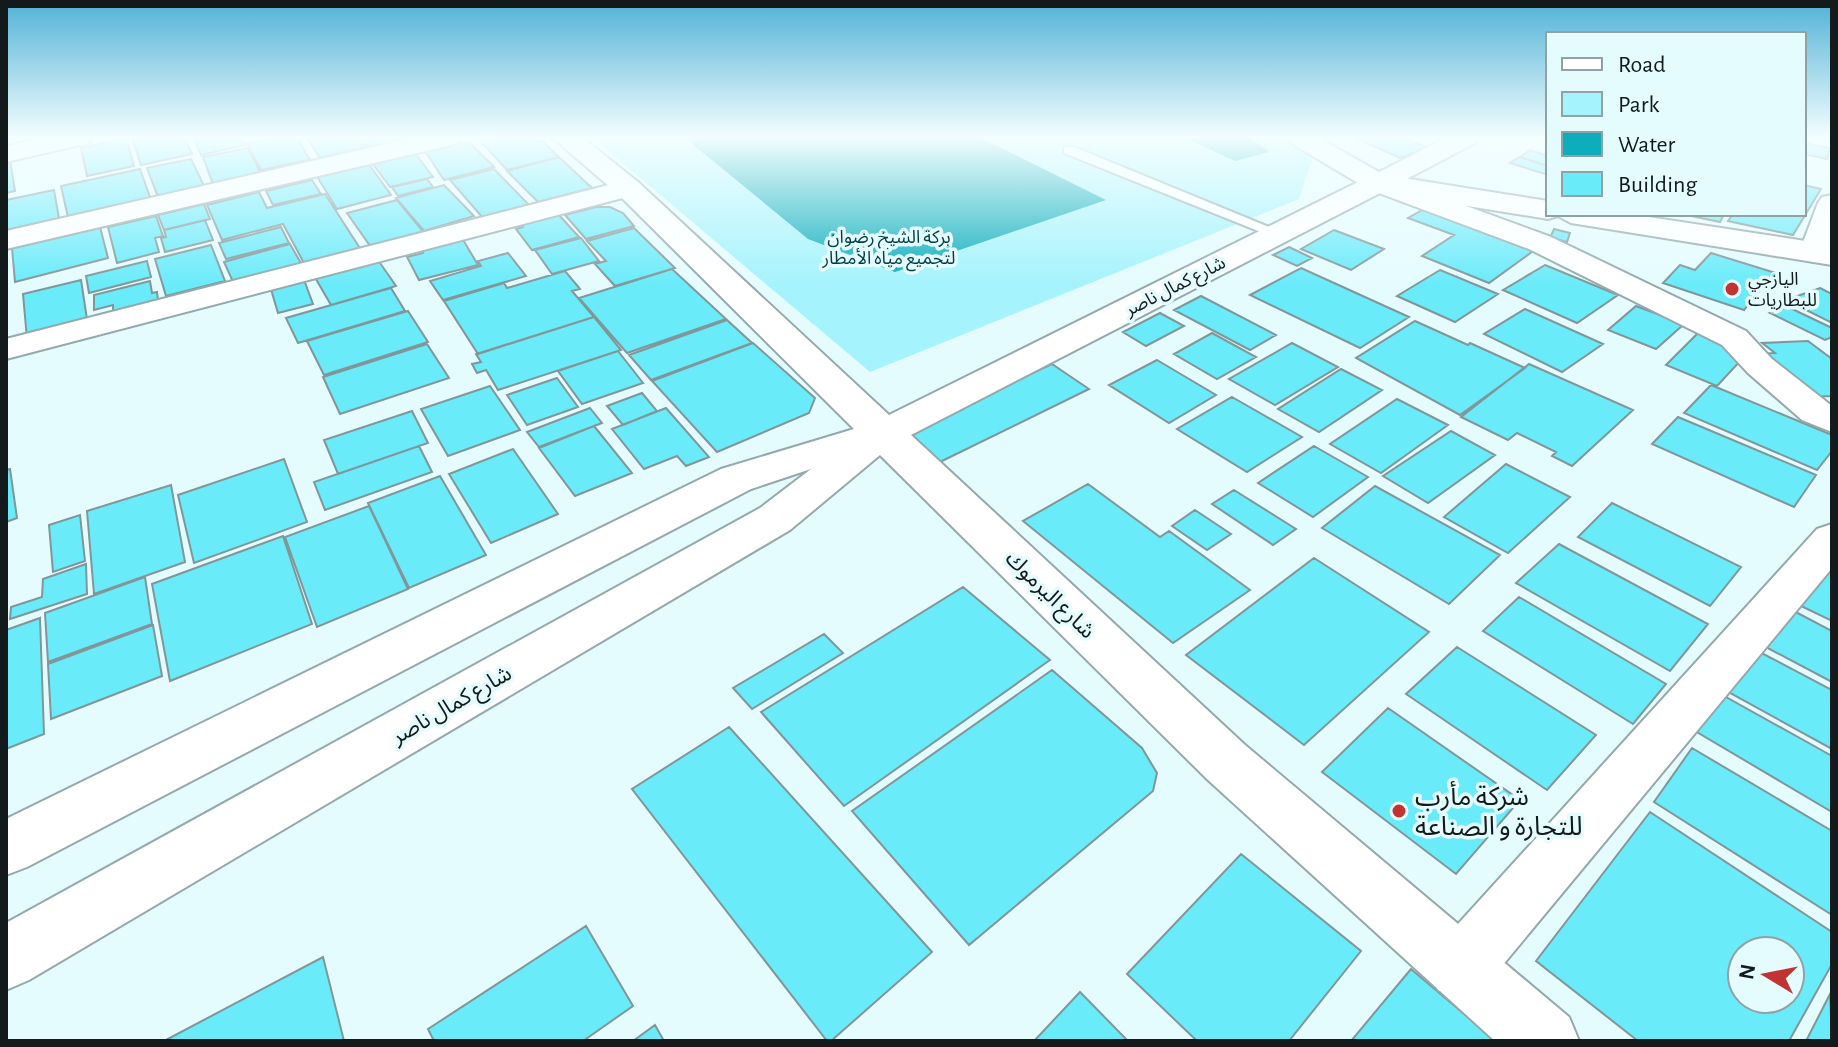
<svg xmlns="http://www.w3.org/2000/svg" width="1838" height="1047" font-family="'Alegreya Sans','Noto Sans Arabic',sans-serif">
	<rect width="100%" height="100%" fill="#e5fcff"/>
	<!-- green -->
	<path fill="#a5f3fc" d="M593,138H1281L1314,155L1299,199L870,372Z"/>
	<!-- water -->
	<path fill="#0cadbc" d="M685,138H981L1106,200L895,272L808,239Z
		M1185,138H1251L1269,152L1235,161Z"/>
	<!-- building -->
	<path fill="#6aebfa" stroke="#819699" stroke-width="2" fill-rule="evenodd" d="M126,138L134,166L87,176L81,148Z
		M132,138H185L192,154L141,165Z
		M194,138H242L245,145L201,155Z
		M274,138H297L310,160L261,170L247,144Z
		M307,138H360L366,147L320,158Z
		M363,138H405L369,147Z
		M498,138H539L559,157L507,170L481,142Z
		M1355,138H1405L1429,148L1400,158Z
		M468,141L494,167L444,180L425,151Z
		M1804,143L1830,148L1827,159L1804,154Z
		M248,148L262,176L214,187L203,157Z
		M1530,150L1548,156V166L1520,157Z
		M415,153L433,177L390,187L372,163Z
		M559,157L592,188L538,202L507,171Z
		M1519,157L1548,166V175L1510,163Z
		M191,159L204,186L158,197L147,168Z
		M10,160L15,191L6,193V161Z
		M368,163L391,195L337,209L316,175Z
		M140,169L151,200L69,222L61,186Z
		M494,169L529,205L483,218L450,180Z
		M427,179L433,187L398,196L392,187Z
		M312,180L321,194L273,205L266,191Z
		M444,185L474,216L424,231L396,198Z
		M1804,185L1821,189L1793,235L1728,221L1733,214H1804Z
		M54,190L60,224L6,236V200Z
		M259,192L267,208L325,194L361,250L305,265L283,224L222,240L207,205Z
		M397,200L426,235L373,250L347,213Z
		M204,204L210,219L164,230L158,215Z
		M596,207H610L623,213L634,226L586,239L565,215Z
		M1424,209L1536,249L1489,283L1422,256L1454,235L1408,218Z
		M1682,214H1724L1720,222Z
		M559,215L579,237L532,250L516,229L523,227L522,224Z
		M156,216L163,236L155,238L159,252L117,263L108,227Z
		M205,220L213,240L165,252L161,238L166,237L164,230Z
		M100,227L108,258L15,282L12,248Z
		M281,227L289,243L226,259L219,243Z
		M634,228L675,268L615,286L595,264L606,261L587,241Z
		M1554,229L1570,233L1567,242L1550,238Z
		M1334,230L1384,249L1351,270L1301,249Z
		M462,238L478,265L419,280L407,257L423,253L420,249Z
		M581,238L599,261L552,274L535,250Z
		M290,244L302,265L234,284L224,262Z
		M211,245L225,281L166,296L155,259Z
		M1289,247L1312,258L1297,266L1273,255Z
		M508,253L526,276L443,300L430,281L481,266L478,261Z
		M1711,253L1779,274L1769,287L1764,285L1744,310L1663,283L1680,265L1695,270Z
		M378,260L396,286L331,305L313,274Z
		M147,261L151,277L89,293L86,276Z
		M1545,265L1618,295L1577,323L1503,290Z
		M1301,268L1409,317L1360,348L1250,295Z
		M672,269L726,319L627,353L579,298Z
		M1440,270L1498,294L1455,322L1397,296Z
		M565,271L580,289L572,291L594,317L478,354L444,301L504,283L507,288Z
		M303,277L313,304L278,313L270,286Z
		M81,280L87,319L27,339L23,294Z
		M150,281L152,293L157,292L158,300L148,303L150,305L113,314V305L94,310V295Z
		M391,288L405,311L298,343L286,318Z
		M1820,288L1832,294V323L1786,300Z
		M1201,296L1276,335L1250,350L1174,310Z
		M1636,306L1684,324L1656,349L1608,330Z
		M1788,307L1832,328V337L1825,340L1770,313Z
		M1525,309L1603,344L1562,372L1484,334Z
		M408,311L428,342L324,375L307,341Z
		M1160,313L1184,326L1146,346L1123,332Z
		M594,317L621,350L498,390L486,370L477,373L472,364L481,362L476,354Z
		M727,320L752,343L651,380L629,355Z
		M1415,321L1468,345L1470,343L1525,368L1460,415L1356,358Z
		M1699,332L1737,350L1743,358L1717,386L1666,365Z
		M1212,333L1256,357L1217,379L1174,354Z
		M1808,341L1832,359V396L1808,397L1757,354L1775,353L1762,343Z
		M753,343L815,398L809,413L717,452L652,381Z
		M1292,343L1338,367L1275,405L1229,379Z
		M427,344L449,378L340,414L323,377Z
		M618,351L643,383L582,404L558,371Z
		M1157,360L1216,395L1169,423L1109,385Z
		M1052,364L1089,389L940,462L905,432Z
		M1529,364L1633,410L1572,466L1552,456L1556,452L1517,433L1508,440L1461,417Z
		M1341,369L1382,390L1319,432L1278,409Z
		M557,378L578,407L527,425L507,395Z
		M1711,385L1832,435V451L1817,470L1684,413Z
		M490,386L520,430L448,456L421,409Z
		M642,393L657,411L623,425L607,406Z
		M1232,397L1302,437L1247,472L1177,429Z
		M1397,399L1448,425L1381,473L1330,444Z
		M590,408L602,423L539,447L527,432Z
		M666,408L709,457L686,466L677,456L644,469L612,429Z
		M412,411L428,443L338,474L324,440Z
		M1678,417L1816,475L1794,507L1652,444Z
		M594,426L632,473L575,496L539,448Z
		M1451,431L1495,455L1428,503L1383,476Z
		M419,446L432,472L325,510L314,482Z
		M1314,446L1368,477L1313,517L1258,483Z
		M513,449L558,514L491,543L449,474Z
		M284,459L307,522L194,563L178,495Z
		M1506,464L1570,497L1508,553L1444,517Z
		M10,469L17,518L6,522V470Z
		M440,476L486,555L409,588L368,503Z
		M1088,484L1160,537L1169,531L1250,590L1173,643L1023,521Z
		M171,485L185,562L94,594L87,511Z
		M1375,486L1500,555L1449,604L1322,528Z
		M1234,490L1296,529L1273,545L1212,504Z
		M1612,503L1741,567L1710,606L1578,537Z
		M369,506L408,589L317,627L285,537Z
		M1195,510L1231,534L1207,550L1172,526Z
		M80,515L85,561L53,572L49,525Z
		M283,536L312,624L170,681L152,584Z
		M1559,544L1708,624L1670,671L1516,583Z
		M1314,558L1429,632L1304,745L1186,655Z
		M86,564L87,594L10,619L11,607L42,597L43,579Z
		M1824,567L1832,570V621L1797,604Z
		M145,577L152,624L48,662L45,613Z
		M963,587L1050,660L844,806L761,712Z
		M1519,597L1666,684L1633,724L1483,631Z
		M1790,609L1832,631V682L1762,645Z
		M40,618L44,734L6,749V630Z
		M153,625L162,676L51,719L48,664Z
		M824,634L843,653L752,709L733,688Z
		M1457,647L1596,735L1547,790L1406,694Z
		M1750,647L1832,690V749L1721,688Z
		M1052,670L1142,748L1157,773L1153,791L969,945L852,811Z
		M1717,692L1832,756V812L1690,728Z
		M1388,708L1520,800L1456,874L1322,772Z
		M729,727L932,952L831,1041H827L632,789Z
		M1692,748L1832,831V915L1654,802Z
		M1650,812L1832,932V964L1789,1041H1638L1536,961ZM1742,951H1790V999H1742Z
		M1241,854L1361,951L1289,1041H1197L1127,974Z
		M586,926L633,1006L583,1041H434L428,1029Z
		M323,957L344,1041H164Z
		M1411,969L1496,1041H1351Z
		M1080,992L1128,1041H1034Z
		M1830,994L1832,1041H1806Z
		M655,1025L664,1041H633Z"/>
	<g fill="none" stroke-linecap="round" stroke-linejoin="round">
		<defs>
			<path id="lane" d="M1064,147H1074L1286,234L1278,239L1273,237L1064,153Z"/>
			<path id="street" d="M44,138H92L89,143L6,162V146Z
				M413,138H459L456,143L447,146L6,249V231Z
				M1288,138H1319L1379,172L1446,138H1478L1475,143L1401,182L1551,237L1746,331L1772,359L1832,406V432L1802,420L1748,373L1722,345L1529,249L1368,189L1291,143Z
				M628,180L638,182L642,188L638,194L6,359V339Z
				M1832,195C1832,215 1837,242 1825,259L1814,262L1803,259L1799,253L1818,203L1822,197Z
				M1832,524V568L1482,990L1460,999L1438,990L1429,968L1438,946L1817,529Z"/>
			<path id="secondary" d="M553,138H583L638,182L889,415L1368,177L1378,174L1548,201V214H1629L1832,245V265L1571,223L1558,216L1548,219L1382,192L911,435L1245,745L1569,1017L1579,1041H1495L1207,779L880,455L790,530L29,980L6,990V923L760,508L811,469L751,489L27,867L6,875V819L721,469L854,429L618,194Z"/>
		</defs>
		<!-- lane casing -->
		<use href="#lane" stroke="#93a9ab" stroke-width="4"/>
		<!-- street casing -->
		<use href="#street" stroke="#93a9ab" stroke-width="4"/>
		<!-- secondary casing -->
		<use href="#secondary" stroke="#93a9ab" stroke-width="4"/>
		<!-- lane -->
		<use href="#lane" fill="#fff" fill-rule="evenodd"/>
		<!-- street -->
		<use href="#street" fill="#fff" fill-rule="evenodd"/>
		<!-- secondary -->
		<use href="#secondary" fill="#fff" fill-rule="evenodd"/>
	</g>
	<!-- sky -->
	<linearGradient id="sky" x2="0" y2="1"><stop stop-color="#50b1d6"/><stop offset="0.48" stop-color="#f3feff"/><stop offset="1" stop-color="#f3feff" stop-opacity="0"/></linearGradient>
	<rect width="1838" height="285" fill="url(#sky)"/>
	<!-- markers -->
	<g fill="#c23333" stroke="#e5fcff" stroke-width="3">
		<circle cx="1732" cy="289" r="8"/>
		<circle cx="1399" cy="811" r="8"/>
	</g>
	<g text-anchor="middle" stroke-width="7" stroke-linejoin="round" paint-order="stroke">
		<!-- far-park labels -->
		<g font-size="18" fill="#003e45" stroke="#e5fcff">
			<text x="889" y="243">بركة الشيخ رضوان<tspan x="889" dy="21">لتجميع مياه الأمطار</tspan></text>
		</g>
		<!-- far-poi labels -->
		<g font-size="18" fill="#121a1b" stroke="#e5fcff" text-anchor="start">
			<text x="1748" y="285">اليازجي<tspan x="1748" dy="21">للبطاريات</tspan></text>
		</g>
		<!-- far-street labels -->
		<g font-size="18" fill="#121a1b" stroke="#e5fcff">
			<text transform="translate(1175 286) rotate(-27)" y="6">شارع كمال ناصر</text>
		</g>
		<!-- street labels -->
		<g font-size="22" fill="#121a1b" stroke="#e5fcff">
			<text transform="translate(1051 594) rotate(44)" y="8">شارع اليرموك</text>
			<text transform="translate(451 704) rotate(-30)" y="8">شارع كمال ناصر</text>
		</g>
		<!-- near-poi labels -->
		<g font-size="26" fill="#121a1b" stroke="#e5fcff" text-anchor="start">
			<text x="1415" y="805">شركة مأرب<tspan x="1415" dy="30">للتجارة و الصناعة</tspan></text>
		</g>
	</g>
	<!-- border -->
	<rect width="1838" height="1047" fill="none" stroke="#121a1b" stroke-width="16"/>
	<!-- legend -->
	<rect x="1546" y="32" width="260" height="184" fill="#e5fcff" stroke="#91a2a4" stroke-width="2"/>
	<rect x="1562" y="58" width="40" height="12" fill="#ffffff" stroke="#91a2a4" stroke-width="2"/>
	<text x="1618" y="72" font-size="24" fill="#121a1b">Road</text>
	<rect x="1562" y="92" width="40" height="24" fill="#a5f3fc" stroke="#91a2a4" stroke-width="2"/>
	<text x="1618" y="112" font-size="24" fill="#121a1b">Park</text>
	<rect x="1562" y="132" width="40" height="24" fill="#0cadbc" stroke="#91a2a4" stroke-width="2"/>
	<text x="1618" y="152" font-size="24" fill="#121a1b">Water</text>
	<rect x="1562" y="172" width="40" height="24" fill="#6aebfa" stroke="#91a2a4" stroke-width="2"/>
	<text x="1618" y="192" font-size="24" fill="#121a1b">Building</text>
	<!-- north arrow -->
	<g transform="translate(1766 975) rotate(280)"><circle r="38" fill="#e5fcff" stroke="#91a2a4" stroke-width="2"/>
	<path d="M0-6L14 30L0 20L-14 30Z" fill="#c23333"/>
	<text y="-12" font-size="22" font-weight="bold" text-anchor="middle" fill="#121a1b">N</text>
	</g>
</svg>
